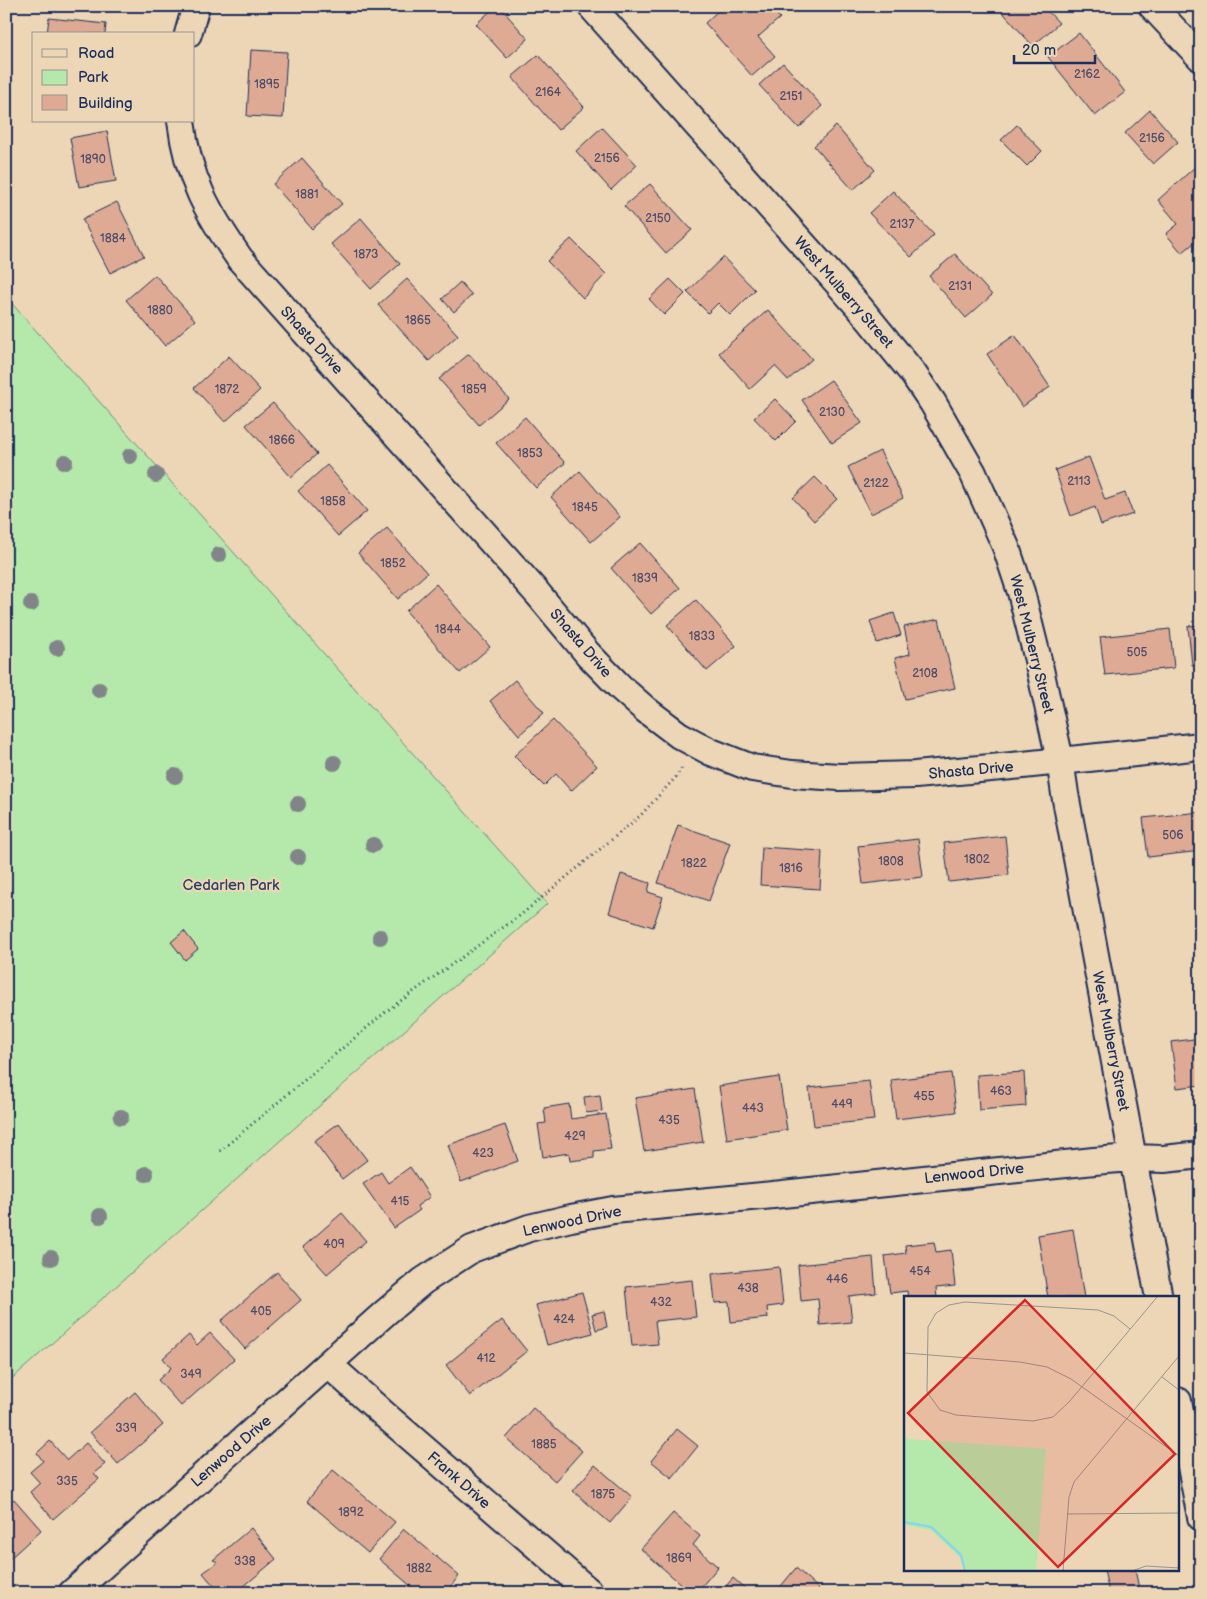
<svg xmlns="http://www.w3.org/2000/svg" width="1207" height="1599" font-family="'Balsamiq Sans',sans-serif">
	<rect width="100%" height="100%" fill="#ecd6b5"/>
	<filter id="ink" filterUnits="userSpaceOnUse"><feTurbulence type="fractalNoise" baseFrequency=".02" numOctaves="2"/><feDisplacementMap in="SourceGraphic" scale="10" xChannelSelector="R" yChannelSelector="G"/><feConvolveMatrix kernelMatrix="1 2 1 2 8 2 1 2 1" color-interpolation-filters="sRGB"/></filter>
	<g filter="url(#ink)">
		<!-- green -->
		<path fill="#b5e9ab" stroke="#688c84" d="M6,297L547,904L6,1384Z"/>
		<!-- building -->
		<path fill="#dfaa93" stroke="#1b2f5e" d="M496,6H499L528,39L507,58L476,24Z
			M723,6H728L731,9L735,6H769L780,18L758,37L775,56L752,76L705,23Z
			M997,6H1043L1059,23L1033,46Z
			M49,18L106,24L105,34H47Z
			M1079,33L1125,92L1095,116L1048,57Z
			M251,50L287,52L283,118L247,116Z
			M538,55L584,107L558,130L512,77Z
			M783,63L822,106L799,128L759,85Z
			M1150,110L1178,142L1153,164L1125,133Z
			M1017,125L1042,151L1027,166L1001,140Z
			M836,126L875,170L853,190L814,146Z
			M602,127L637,165L611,190L576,151Z
			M107,131L116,181L79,187L70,138Z
			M302,158L342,204L312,229L273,184Z
			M1196,166L1201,171V237L1182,253L1166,234L1178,224L1158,200Z
			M650,184L692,230L666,253L624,206Z
			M893,191L934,235L911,257L869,213Z
			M117,202L144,256L110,273L82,219Z
			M361,218L400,264L371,289L331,244Z
			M571,239L606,274L583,298L547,261Z
			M955,254L992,295L966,318L929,276Z
			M723,257L755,290L730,315L718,303L708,313L687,292Z
			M155,275L195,320L165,346L126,300Z
			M407,279L458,335L429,361L378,305Z
			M670,279L685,294L664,315L649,299Z
			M460,282L472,295L454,312L442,299Z
			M768,310L812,359L788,380L775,366L750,389L719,353Z
			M1015,335L1050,387L1022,407L987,354Z
			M469,354L509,399L479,425L439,379Z
			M229,356L260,390L225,422L194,388Z
			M831,380L862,423L832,443L802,400Z
			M775,399L796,421L776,441L754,418Z
			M273,403L317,454L291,477L246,425Z
			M525,417L565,463L536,488L496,443Z
			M880,451L903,498L871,514L848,467Z
			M1089,457L1105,500L1125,493L1133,514L1101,525L1095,507L1071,516L1055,470Z
			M327,465L367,511L338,536L298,491Z
			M580,471L620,517L591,542L551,497Z
			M815,477L837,499L814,521L793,498Z
			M387,528L427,573L398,599L358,553Z
			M640,543L680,588L651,614L611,568Z
			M436,584L490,647L460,673L406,611Z
			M696,600L736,646L707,671L667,625Z
			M894,613L901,635L877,643L870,621Z
			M939,619L955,688L905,699L895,658L910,654L904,627Z
			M1201,625V664L1192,665L1188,626Z
			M1170,629L1174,668L1105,675L1100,637Z
			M515,680L544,713L519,735L490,701Z
			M553,720L597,766L571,791L556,774L544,786L514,756Z
			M1201,812V851L1148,857L1143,818Z
			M678,825L730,843L709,901L658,883Z
			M1005,836L1009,875L949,882L944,843Z
			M918,839L923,877L863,884L858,846Z
			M762,847L822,851L820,889L760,885Z
			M621,874L650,883L648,892L663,897L653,927L609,913Z
			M184,931L198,949L185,960L171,942Z
			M1201,1038V1085L1177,1088L1171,1042Z
			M1024,1072L1026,1106L979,1110L977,1075Z
			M951,1073L956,1112L896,1119L891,1080Z
			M779,1077L787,1130L727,1139L719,1086Z
			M869,1081L874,1120L814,1126L809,1088Z
			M695,1089L703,1142L644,1151L635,1098Z
			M600,1095L602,1111L586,1113L584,1097Z
			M569,1104L571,1119L606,1114L611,1149L594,1151V1158L570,1161L569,1153L543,1157L538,1124L546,1123L544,1108Z
			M339,1123L367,1160L342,1179L314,1141Z
			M505,1125L518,1161L461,1182L448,1145Z
			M410,1167L430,1197L417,1206L420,1210L394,1228L363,1184L381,1172L388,1183Z
			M342,1213L366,1241L327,1274L303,1247Z
			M1073,1229L1084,1298H1048L1038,1235Z
			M934,1242L936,1252L951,1250L955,1286L936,1288L937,1298H908L907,1291L890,1293L885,1256L906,1253L905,1245Z
			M873,1257L876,1293L849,1296L852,1322L820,1325L818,1299L801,1301L798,1265Z
			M779,1267L783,1305L767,1307L768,1318L731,1322L729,1302L715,1303L712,1274Z
			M277,1272L301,1300L245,1349L221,1321Z
			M692,1280L696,1317L655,1321L658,1344L632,1346L626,1287Z
			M582,1292L593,1333L547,1345L536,1305Z
			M604,1311L607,1327L596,1330L592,1314Z
			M502,1320L527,1351L470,1396L446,1365Z
			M210,1333L234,1359L181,1406L158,1380L171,1368L163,1358L189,1335L197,1345Z
			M135,1392L163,1425L118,1464L90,1432Z
			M533,1408L582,1451L555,1481L506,1438Z
			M677,1429L698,1446L672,1478L651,1461Z
			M50,1441L67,1460L86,1443L105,1464L94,1473L99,1479L53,1519L30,1492L40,1483L30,1472L43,1461L37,1453Z
			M595,1465L632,1497L610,1523L573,1491Z
			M333,1470L395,1522L368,1553L307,1501Z
			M14,1499L41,1530L6,1562V1506Z
			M673,1513L700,1536L693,1545L718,1567L696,1593H691L641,1549Z
			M251,1528L276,1559L236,1593H220L203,1573L218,1562L213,1560Z
			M404,1529L459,1576L445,1593H419L379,1559Z
			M796,1568L819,1589L815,1593H777L776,1592Z
			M1104,1570H1135L1140,1593H1109Z
			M733,1578L750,1593H720Z"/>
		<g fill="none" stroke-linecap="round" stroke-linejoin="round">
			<defs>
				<path id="street" d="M591,6L860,308L912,372L933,403L973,473L1006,547L1021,592L1038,660L1060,760L1065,794L1159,1298
					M1152,6L1201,58
					M188,34L196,6
					M181,121C188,179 208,213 240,259L538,594L588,654L621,688L646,710L679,735L711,752L752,768L792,774L840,777L915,775L1023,765L1201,746
					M329,1365L386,1416L591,1593
					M1178,1401L1201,1517
					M72,1593L386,1312L423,1281L472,1249L529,1228L571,1218L613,1210L773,1195L1094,1161L1132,1158L1164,1159L1201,1155"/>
			</defs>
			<!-- street casing -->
			<use href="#street" stroke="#1b2f5e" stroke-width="30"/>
			<!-- path -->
			<path stroke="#1b2f5e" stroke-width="3" stroke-dasharray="1 4" stroke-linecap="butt" d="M220,1151L388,1010L522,914L640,816L676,777L683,766"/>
			<!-- street -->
			<use href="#street" stroke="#ecd6b5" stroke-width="26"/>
		</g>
		<!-- trees -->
		<g fill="#81858a">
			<circle cx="130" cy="456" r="8"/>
			<circle cx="65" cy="462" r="8"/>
			<circle cx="156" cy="475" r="8"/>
			<circle cx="219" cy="555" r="8"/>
			<circle cx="31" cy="604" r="8"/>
			<circle cx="57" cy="648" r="8"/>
			<circle cx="99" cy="690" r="8"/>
			<circle cx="334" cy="763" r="8"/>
			<circle cx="175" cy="776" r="8"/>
			<circle cx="298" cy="804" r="8"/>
			<circle cx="373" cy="845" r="8"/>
			<circle cx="298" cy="857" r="8"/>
			<circle cx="380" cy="937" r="8"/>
			<circle cx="121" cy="1117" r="8"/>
			<circle cx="146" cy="1174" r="8"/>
			<circle cx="100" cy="1216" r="8"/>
			<circle cx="51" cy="1258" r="8"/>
		</g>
	</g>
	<g text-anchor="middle" stroke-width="4.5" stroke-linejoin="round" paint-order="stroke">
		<!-- number labels -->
		<g font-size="12" fill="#4c4e6b">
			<text x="1087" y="78">2162</text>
			<text x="267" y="88">1895</text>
			<text x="548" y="96">2164</text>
			<text x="791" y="100">2151</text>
			<text x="1152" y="142">2156</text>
			<text x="607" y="162">2156</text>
			<text x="93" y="163">1890</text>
			<text x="307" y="198">1881</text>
			<text x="658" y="222">2150</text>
			<text x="902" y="228">2137</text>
			<text x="113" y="242">1884</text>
			<text x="366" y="258">1873</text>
			<text x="960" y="290">2131</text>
			<text x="160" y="314">1880</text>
			<text x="418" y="324">1865</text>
			<text x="227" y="393">1872</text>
			<text x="474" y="393">1859</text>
			<text x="832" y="416">2130</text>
			<text x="282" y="444">1866</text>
			<text x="530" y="457">1853</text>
			<text x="1079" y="485">2113</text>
			<text x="876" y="487">2122</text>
			<text x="333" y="505">1858</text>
			<text x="585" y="511">1845</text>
			<text x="393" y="567">1852</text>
			<text x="645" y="582">1839</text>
			<text x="448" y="633">1844</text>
			<text x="702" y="640">1833</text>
			<text x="1137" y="656">505</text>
			<text x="925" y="677">2108</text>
			<text x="1173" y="839">506</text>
			<text x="977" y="863">1802</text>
			<text x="891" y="865">1808</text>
			<text x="694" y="867">1822</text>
			<text x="791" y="872">1816</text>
			<text x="1001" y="1095">463</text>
			<text x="924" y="1100">455</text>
			<text x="842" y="1108">449</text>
			<text x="753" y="1112">443</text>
			<text x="669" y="1124">435</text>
			<text x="575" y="1140">429</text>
			<text x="483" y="1157">423</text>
			<text x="400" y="1205">415</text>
			<text x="334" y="1248">409</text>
			<text x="920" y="1275">454</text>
			<text x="837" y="1283">446</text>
			<text x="748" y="1292">438</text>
			<text x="661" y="1306">432</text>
			<text x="261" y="1315">405</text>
			<text x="564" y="1323">424</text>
			<text x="486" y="1362">412</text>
			<text x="191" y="1378">349</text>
			<text x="126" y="1432">339</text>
			<text x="544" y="1448">1885</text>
			<text x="67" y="1485">335</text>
			<text x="603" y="1498">1875</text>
			<text x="351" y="1516">1892</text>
			<text x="679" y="1562">1869</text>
			<text x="245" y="1565">338</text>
			<text x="419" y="1572">1882</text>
		</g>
		<!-- street labels -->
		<g font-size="15" fill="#1b2f5e" stroke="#ecd6b5">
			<text transform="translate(844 292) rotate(49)" y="5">West Mulberry Street</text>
			<text transform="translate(312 340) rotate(48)" y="5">Shasta Drive</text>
			<text transform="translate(581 643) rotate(49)" y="5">Shasta Drive</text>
			<text transform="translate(1032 644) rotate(76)" y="5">West Mulberry Street</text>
			<text transform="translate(971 770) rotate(-5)" y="5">Shasta Drive</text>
			<text transform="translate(1111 1041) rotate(79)" y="5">West Mulberry Street</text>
			<text transform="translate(974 1173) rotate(-6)" y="5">Lenwood Drive</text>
			<text transform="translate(572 1221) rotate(-12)" y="5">Lenwood Drive</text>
			<text transform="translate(231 1451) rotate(-41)" y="5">Lenwood Drive</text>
			<text transform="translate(459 1480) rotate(41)" y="5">Frank Drive</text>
		</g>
		<!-- park labels -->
		<g font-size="15" fill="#2a4266" stroke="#ecd6b5">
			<text x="231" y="890">Cedarlen Park</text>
		</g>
	</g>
	<!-- overview -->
	<g transform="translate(904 1296)">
		<rect width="275" height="275" fill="#ecd6b5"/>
		<path d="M0,138L4,143L142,153L132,275H61L57,263L27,234L0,229Z" fill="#b5e9ab"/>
		<path fill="none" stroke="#89d8e5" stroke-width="2.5" d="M0,226L27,231L57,259L61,275"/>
		<path fill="none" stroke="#989392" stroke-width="1" d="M226,33L210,20L194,14L61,6L45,9L32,17L24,31L23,96L36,114L52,119L129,125L149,121L165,106L254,0M0,57L116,66L143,71L167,83L275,160M258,81L275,94M164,218L275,217M159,275L165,201L170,186L275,60M228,275L242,270L275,272"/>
		<path fill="#d62828" fill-opacity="0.15" stroke="#d62828" stroke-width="2.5" d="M121,4L271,158L154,271L4,117Z"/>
		<rect width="275" height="275" fill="none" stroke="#1b2f5e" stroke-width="2.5"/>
	</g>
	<!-- margin -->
	<rect width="1207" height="1599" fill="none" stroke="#ecd6b5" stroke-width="25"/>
	<rect x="12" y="12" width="1182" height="1574" fill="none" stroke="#1b2f5e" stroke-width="2" filter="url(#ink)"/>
	<!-- legend -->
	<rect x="32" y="32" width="162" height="90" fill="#ecd6b5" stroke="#989392"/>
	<rect x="42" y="49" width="25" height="8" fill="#ecd6b5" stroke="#989392"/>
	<text x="78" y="58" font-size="15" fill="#1b2f5e">Road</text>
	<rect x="42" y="70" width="25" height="15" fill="#b5e9ab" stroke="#989392"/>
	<text x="78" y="82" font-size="15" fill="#1b2f5e">Park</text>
	<rect x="42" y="95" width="25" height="15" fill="#dfaa93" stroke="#989392"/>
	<text x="78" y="108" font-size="15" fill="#1b2f5e">Building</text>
	<!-- scale -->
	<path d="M1014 55v8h81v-8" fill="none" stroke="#1b2f5e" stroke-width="2.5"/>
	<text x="1022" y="55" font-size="15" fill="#1b2f5e" stroke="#ecd6b5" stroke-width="4" paint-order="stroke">20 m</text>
</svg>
